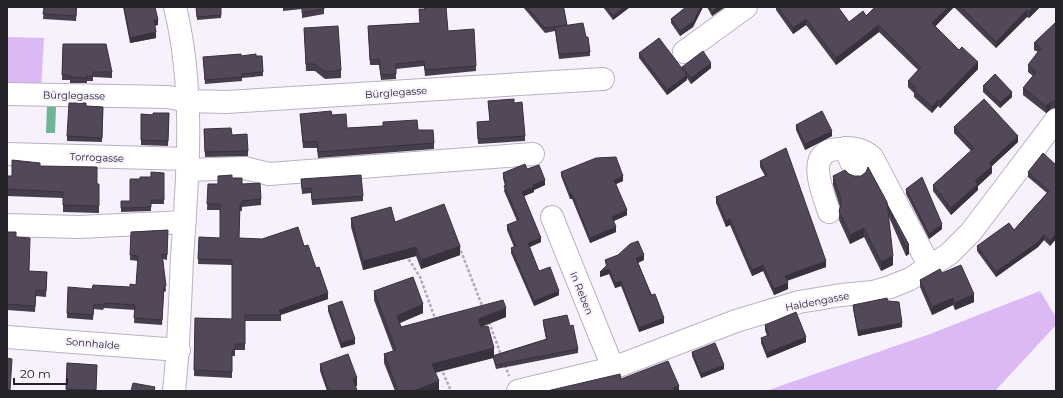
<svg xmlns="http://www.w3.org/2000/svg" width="1063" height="398" font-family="Montserrat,sans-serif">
	<rect width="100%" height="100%" fill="#f7f0fd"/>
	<!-- green -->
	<path fill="#dab9f4" d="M7,37L44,38L41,90H7Z
		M1040,291L1056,317V325L995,391H766L930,334Z"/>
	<!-- water -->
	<path fill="#6eb593" d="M47,106L56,107L55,133H46Z"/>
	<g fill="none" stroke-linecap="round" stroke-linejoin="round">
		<defs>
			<path id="minor" d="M684,52L746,7
				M7,94L168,97L188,101L226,102L603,79
				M845,148L856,173
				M7,154L188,159
				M187,170L245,168L269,174L533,154
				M829,212C825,199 811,166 823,155C827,150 834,149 840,149C853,147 862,149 872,157L930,267
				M552,217L613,368
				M7,225L78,227L185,222
				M7,337L179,350
				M174,391C179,347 180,302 182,258C188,174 195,89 175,7
				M518,391L613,368L736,321L799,302L841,295L873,292L890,287L910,279L949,254L971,232L1056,120"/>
		</defs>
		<!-- minor casing -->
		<use href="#minor" stroke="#bbb0c4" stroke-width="24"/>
		<!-- path -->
		<path stroke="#b0aab5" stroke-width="2.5" stroke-dasharray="3 2" stroke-linecap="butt" d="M459,246L483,308
			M406,255L420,277L436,321
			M489,322L501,355
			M505,365L509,376
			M441,368L451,391"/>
		<!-- minor -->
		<use href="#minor" stroke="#fff" stroke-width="22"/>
	</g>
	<!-- wall -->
	<path fill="#473e4d" d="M33,7H82L77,8L76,21L43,19L44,8Z
		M123,7H155L158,25H155L156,38L130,43Z
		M196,7H221V18L197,20Z
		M283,7H325H324V14L302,18V9L283,11Z
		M424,7H446L448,31L476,66V71L425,76L424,66L396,69V79L381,80L379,65H370L368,26L420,23L419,9H424Z
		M523,7H563L567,25L586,37L590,52V56L559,59L555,31L545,33Z
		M603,7H630L613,20Z
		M686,7H703L693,27L680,36L671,23V19Z
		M707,7H725L712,16Z
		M776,7H838L849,22L866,16L875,7H1040L1029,18L1027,17L996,48L954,7L935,26L978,69L940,108L938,106L932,113L914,97V93L908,87V81L918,70L879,32L836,65L806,25L793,34L776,10Z
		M1056,22L1055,108L1051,109L1046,113L1023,95V88L1033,76L1028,72V65L1038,52L1034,50V43Z
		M304,28L341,70V78L325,79L315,71H306Z
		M63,44L112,72V78L93,77V81H87V83H70V80H62Z
		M639,53L682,68V67L711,68L691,84L687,78V80L667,95L639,58Z
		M241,56H256L263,72V76L242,78V81L205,84L203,57Z
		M983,86L1012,97L1000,108L983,92Z
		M488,101L514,103L525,136V141L478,144L477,122L490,121Z
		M86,106L103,107L102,142L67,141V136Z
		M169,113L168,146L141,145V114L153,115Z
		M300,114L332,115L347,128L383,126V122L418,130L434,143V149L318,158L317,148H303Z
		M796,125L832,136L805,150L796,130Z
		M954,127L1018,142L992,166V173L978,186V190L951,215L933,191V185L971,151L954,133Z
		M204,129L248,151V156L205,157Z
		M760,161L826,267L787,281L788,289L774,295L763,271L752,276L730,225L726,227L716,203V197L765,176L760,167Z
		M1056,165V239L1050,246L1044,240L1038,247L996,277L977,251V246L1014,230L1047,193L1028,177V172Z
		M40,166L97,184H99V213L63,212V198L7,196V176H12Z
		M527,169L545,185L534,190V192L524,196L541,242L529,247L539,271L559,295L534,306L511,253V248L514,247L507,230V225L517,221L504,191L505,186L503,178V173Z
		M561,172L623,181L616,184L627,215L613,221L616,232L590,243L572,199H570L561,176Z
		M849,174L887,209V204L909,245V254L906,256L888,215L893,265L881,271L864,237L850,244L839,220V211L840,207L833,185V176Z
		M232,178L242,184L261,199V205L242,207V211H240L239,238L304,246L316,268L328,299L281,315V321H245V350H235V356H232V378L194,376L195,318L232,319V265L198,264L199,237L220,238V210H207L208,184H218Z
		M130,179L164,200V204H151V211L121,212V201H130Z
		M301,179L363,196V201L312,205L311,193L302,194Z
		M906,189L942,229L929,239L906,194Z
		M351,218L395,222L460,255L421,269L416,256L363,270L351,227Z
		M168,230L167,260L163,259L166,291L164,292L162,325L134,323L135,310L104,308L103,310L94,309L93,320L67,318V313L92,289L130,287L136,285L138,261L130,260L131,232Z
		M7,232L16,237L29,271L47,277L46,297L36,296L35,312L7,310Z
		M605,260H644L638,263L664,323L639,332L621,286L615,288L609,274L600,277L606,266Z
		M942,273L974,302L955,310L953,305L932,315L920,287V280Z
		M374,291L423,313L400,323L401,327L506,317L481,327L494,355L546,339L543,324V320L570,326L578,349V353L496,369L493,358L435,373L439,390L437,391H395L384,363V354L393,351L374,300Z
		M888,301L902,327L858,336L853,309V305Z
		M328,306L355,344L341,348L328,311Z
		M765,325L806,342L767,358L761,343V338L767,336L765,330Z
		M692,352L724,369L701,378L692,356Z
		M67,363L97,365L96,391H66Z
		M320,364L357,386H356L357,391H327L320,371Z"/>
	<!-- shaded-wall -->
	<path fill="#39323e" d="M624,7H630L613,20V16Z
		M701,7H703L693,27L680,36V31Z
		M718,7H725L712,16V12Z
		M948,7H954L932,30V23Z
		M1033,7H1040L1029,18V12Z
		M1027,10V17L996,48V42Z
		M806,19V25L793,34V28Z
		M154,20H158V25L154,26Z
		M879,25V32L836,65V58Z
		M156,32V38L130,43V38Z
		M978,62V69L940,108V101Z
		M711,63V68L691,84V78Z
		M687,75V80L667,95V90Z
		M1012,92V97L1000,108V103Z
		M938,100V106L932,113V107Z
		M1051,102V109L1046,113V106Z
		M832,131V136L805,150V144Z
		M1018,136V142L992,166V173L978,186V190L951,215V208L975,181L989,163Z
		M623,176V181L614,185V180Z
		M545,180V185L534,190V192L522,197V192L533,185Z
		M570,194H572V199H570Z
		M627,210V215L612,222V217Z
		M730,219V225L726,227V221Z
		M942,224V229L929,239V234Z
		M616,227V232L590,243V238Z
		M864,228V237L850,244V235Z
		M1056,234V239L1050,246V241Z
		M1044,235V240L1038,247L996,277V272Z
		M541,238V242L528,248V243Z
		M909,245V254L906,256V247Z
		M460,246V255L421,269V260Z
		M416,247V256L363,270V261Z
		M644,255V260L636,263V258Z
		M893,256V265L881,271V262Z
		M826,261V267L785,281V276Z
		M763,265V271L752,276V270Z
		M609,269V274L600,277V272Z
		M621,281V286L615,288V283Z
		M788,283V289L774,295V289Z
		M559,291V295L534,306V301Z
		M328,293V299L279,315V310Z
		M974,294V302L955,310V303Z
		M953,298V305L932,315V307Z
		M423,304V313L397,324V316Z
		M506,308V317L478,328V319Z
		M664,318V323L639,332V328Z
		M902,323V327L858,336V331Z
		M806,337V342L767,358V353Z
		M355,339V344L341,348V343Z
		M494,348V357L493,356V358L432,373V364Z
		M724,365V369L701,378V374Z
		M357,378V386L353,387V379Z
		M439,381V390L437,391H413Z
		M679,386V391H673V388Z"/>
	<!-- building -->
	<path fill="#524859" stroke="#39323e" d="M44,7H76V16L43,14Z
		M124,7H155L158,20H154L156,32L130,38Z
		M196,7H221V15L197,17Z
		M302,7H324V9L302,13Z
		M425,7H446L448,31L474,29L476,66L425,70L424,61L396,64V74L381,75L379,59L370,60L368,26L420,23L419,9H425Z
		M527,7H563L564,9L567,25L545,28Z
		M606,7H624L613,16Z
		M686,7H701L693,22L680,31L671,19Z
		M710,7H718L712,12Z
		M778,7H838L849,22L863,11L866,16L875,7H948L932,23L959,50L962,47L978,62L940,101L938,100L932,107L914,90L916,88L908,81L921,67L879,25L836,58L806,19L793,28Z
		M961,7H1033L1029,12L1027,10L996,42Z
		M1056,22V100L1055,101L1051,102L1046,106L1023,88L1036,72L1028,65L1041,48L1034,43Z
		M583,23L586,37H588L590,52L559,54L555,27Z
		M338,26L341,70L325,72L315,64H306L304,28Z
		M659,38L687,75L667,90L639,53Z
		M63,44H106L112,72H93V76H87V78L70,77V75H62Z
		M703,51L711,63L691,78L682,67Z
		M241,54V56L256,54V56H262L263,72L242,74V77L205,80L203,57Z
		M995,74L1012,92L1000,103L983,86Z
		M514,99V103L522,102L525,136L478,139L477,122L490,121L488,101Z
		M984,99L1018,136L989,163L992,166L975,181L978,184L951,208L933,185L974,148L954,127Z
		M69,103H86V106L103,107L102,138L67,136Z
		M331,111L332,115L346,114L347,128L383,126V122L417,120L418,130H433L434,143L318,152L317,141L303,142L300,114Z
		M822,111L832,131L805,144L796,125Z
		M153,113H169L168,141L141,140V114L153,115Z
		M231,128L232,135L247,134L248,151L205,152L204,129Z
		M786,148L826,261L785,276L788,283L774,289L763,265L752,270L730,219L726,221L716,197L767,175L760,161Z
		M1043,153L1056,165V234L1050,241L1044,235L1038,242L996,272L977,246L1009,223L1014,230L1049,191L1028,172Z
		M616,157L623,176L614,180L627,210L612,217L616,227L590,238L572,194H570L561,172L596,158Z
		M12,160L40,163V166L97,167V184H99V206L63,205V192L7,189V176H12Z
		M525,164L527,169L539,165L545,180L533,185L534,187L522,192L541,238L528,243L539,271L550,267L559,291L534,301L511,248L516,246L507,225L519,220L504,186L506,185L503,173Z
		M868,167L887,202L893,256L881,262L864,228L850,235L839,211L841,205V199L833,176L845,170L849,174L854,176H861L866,172Z
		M151,172L164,173V200H151V207L121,208V201H130V179H140V177H151Z
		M232,175V178H242V184L260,183L261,199L242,201V205H240L239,238L262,239L298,227L304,246L308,245L316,268L319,267L328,293L279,310L281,315H245V344H235V350H232V372L194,370L195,318L232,319V260L198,259L199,237L220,238V204H207L208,184H218V176Z
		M361,175L363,196L312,200L311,188L302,189L301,179Z
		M922,177L942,224L929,234L906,189Z
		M444,204L460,246L421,260L416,247L363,261L351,218L391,207L395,222Z
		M887,204L909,245L906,247Z
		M168,230L167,255L162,254L166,286H164L162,320L134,318L135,305L104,303L103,305L94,304L93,315L67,313L68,287L92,289L93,285L130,287V284L136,285L138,256L130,255L131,232Z
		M7,232H16V237L30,238L29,271L47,272L46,291L36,290L35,306L7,304Z
		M638,241L644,255L636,258L651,295L655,294L664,318L639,328L621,281L615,283L609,269L600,272L607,265L605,260L618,255L630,244Z
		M961,265L974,294L955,303L953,298L932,307L920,280L940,269L942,273Z
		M413,277L423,304L397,316L401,327L503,300L506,308L478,319L481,327L488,326L494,348L432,364L439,381L413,391H398L384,354L396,350L374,291Z
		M887,298L888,301L899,302L902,323L858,331L853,305Z
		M342,301L355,339L341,343L328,306Z
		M796,312L806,337L767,353L761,338L769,335L765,325Z
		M567,315L570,326L573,325L578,349L496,365L493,356L547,339L543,320Z
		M715,343L724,365L701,374L692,352Z
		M348,354L357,378L353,379L357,391H329L320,364Z
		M7,358L12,359L10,390H7Z
		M668,361L679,386L673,388L674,391H547L620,374L621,379Z
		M67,363L97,365L96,390L66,389Z
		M133,383L155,387L154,391H131Z"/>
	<g text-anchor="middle" stroke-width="4" stroke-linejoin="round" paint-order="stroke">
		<!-- street labels -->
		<g font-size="10" fill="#26222a" stroke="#f7f0fd">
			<text transform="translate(396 92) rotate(-4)" y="4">Bürglegasse</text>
			<text transform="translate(74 95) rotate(1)" y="4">Bürglegasse</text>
			<text transform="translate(97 157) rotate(2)" y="4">Torrogasse</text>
			<text transform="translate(582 293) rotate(68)" y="4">In Reben</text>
			<text transform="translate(817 301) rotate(-11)" y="4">Haldengasse</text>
			<text transform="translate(93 343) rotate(5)" y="4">Sonnhalde</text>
		</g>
	</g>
	<!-- border -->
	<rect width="1063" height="398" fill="none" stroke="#26222a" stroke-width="16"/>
	<!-- scale -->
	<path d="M14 378v6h53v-6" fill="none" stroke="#26222a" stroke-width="2"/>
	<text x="20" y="378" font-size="12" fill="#26222a" stroke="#f7f0fd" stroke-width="3" paint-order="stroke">20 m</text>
</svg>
